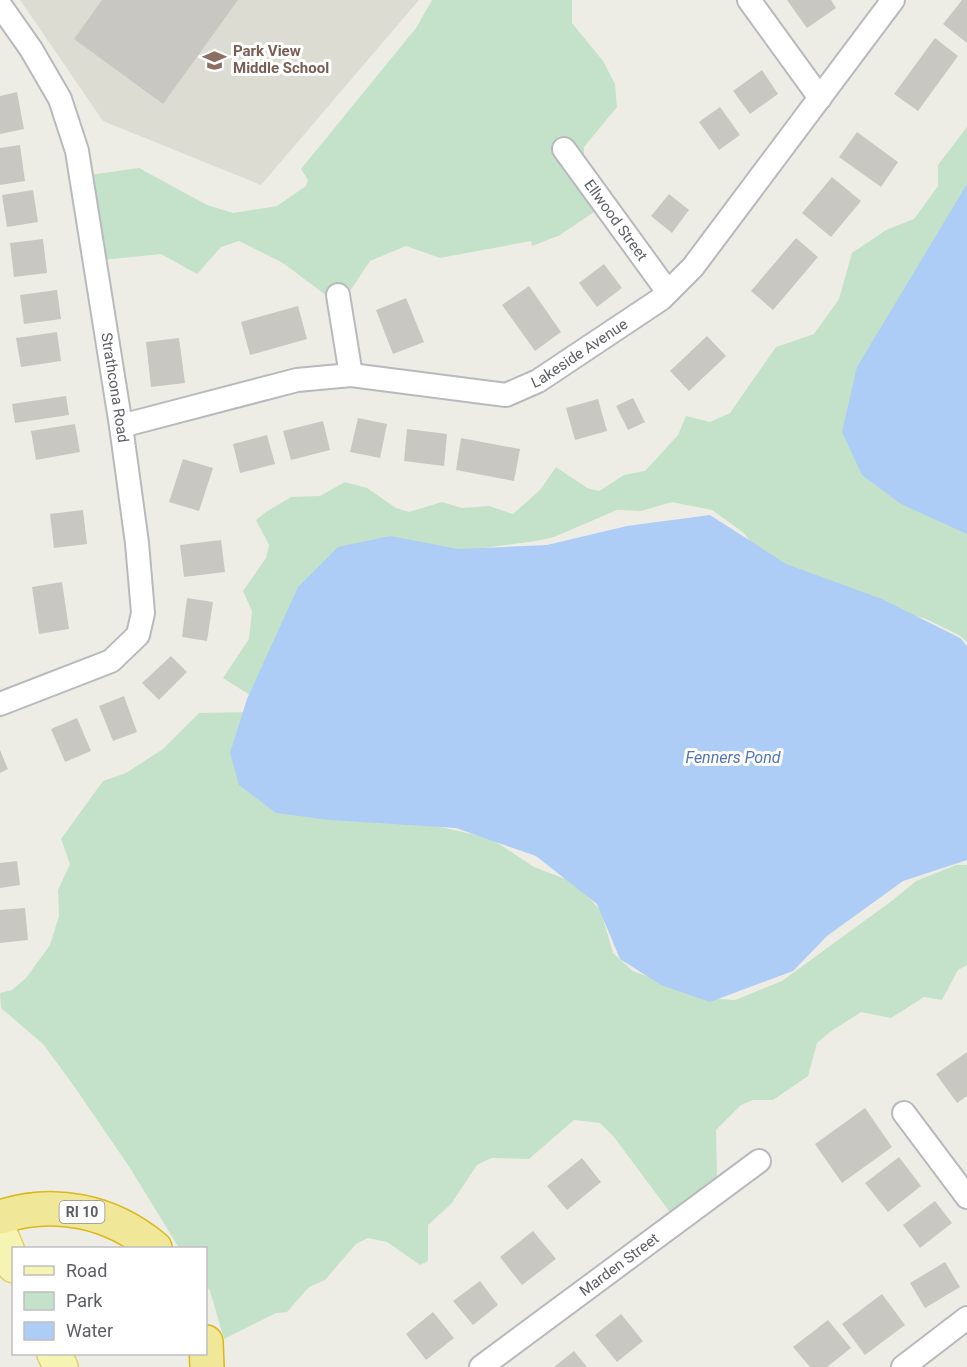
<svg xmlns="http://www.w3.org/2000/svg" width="967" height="1367" font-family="Roboto,sans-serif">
	<rect width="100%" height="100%" fill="#eeede5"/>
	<!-- education -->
	<path fill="#dddcd3" d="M20,0H419L261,185L103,121Z"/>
	<!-- green -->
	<path fill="#c4e2c9" d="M432,0H572V23L603,61L615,84L617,107L584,147V160L609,202L560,235L532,246L531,241L440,258L406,246L370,261L344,300L343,308L283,263L239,241L221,247L197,274L161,254L93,261L82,176L139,168L207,205L233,213L277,206L306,186L308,180L301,169L416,28Z
		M967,127V642L959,635L926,619L873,604L766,564L744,533L712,510L672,502L641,511L617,510L554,537L536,541L421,556L259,701L223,678L249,639L252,611L243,591L266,558L269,545L256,520L266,512L291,497L320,496L345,482L367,488L396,508L409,512L442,502L462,508L489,506L513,514L540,490L556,467L587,488L599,491L624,475L645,471L678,435L686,416L710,422L730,413L776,347L814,334L839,299L852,253L886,230L914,219L938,186V165Z
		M250,712L422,823L490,838L534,867L576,883L601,911L613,953L633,971L707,998L735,1000L782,981L893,900L916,881L956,865H967V965L958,970L942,1000L924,997L891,1018L861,1012L830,1032L817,1043L808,1076L773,1100H753L741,1105L716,1130L717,1174L713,1186L672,1215L614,1137L600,1123L574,1120L529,1159L491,1158L477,1165L451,1204L428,1225V1261L420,1265L387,1242L368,1238L356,1244L325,1280L309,1287L287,1312L276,1313L224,1339L210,1291L206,1286V1248H179L130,1168L76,1089L43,1044L1,1008L0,993L12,990L26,978L50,945L59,916L58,890L70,864L61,839L103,781L126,773L163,749L199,713Z"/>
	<!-- water -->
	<path fill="#adccf6" d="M967,184V534L901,504L862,475L842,432L857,367Z
		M710,515L786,564L882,599L960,638L967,646V860L903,881L827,936L793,971L710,1002L661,985L620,959L597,904L536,856L456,828L329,820L276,813L239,785L230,753L247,699L298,587L338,547L390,536L458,549L547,545L627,526Z"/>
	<!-- building -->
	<path fill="#c9c7c2" d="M102,0H238L163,104L74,39Z
		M787,0H831L836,8L807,28Z
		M962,0H967V43L943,24Z
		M935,38L958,56L918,111L894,94Z
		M762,70L778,94L750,114L733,91Z
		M17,92L24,129L0,134V96Z
		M720,107L740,135L719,150L699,122Z
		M857,132L898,162L881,187L839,157Z
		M20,145L25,181L0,185V148Z
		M832,177L861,201L831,237L802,213Z
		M33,190L38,222L7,227L2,195Z
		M669,194L689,210L672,233L651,216Z
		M796,238L818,257L773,310L751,291Z
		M43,239L47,273L14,277L10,243Z
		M604,264L622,288L597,307L579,283Z
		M529,286L561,332L535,351L502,305Z
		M57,290L61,319L24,324L20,295Z
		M406,298L424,342L393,354L376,310Z
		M298,306L307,339L250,355L241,322Z
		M57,332L61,361L21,367L16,338Z
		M707,336L726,356L689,391L670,371Z
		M179,338L185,383L151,387L146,342Z
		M66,396L69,415L15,423L12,404Z
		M633,398L645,422L628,430L616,406Z
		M598,399L607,431L575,440L566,408Z
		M358,418L387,424L380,458L350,452Z
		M323,421L330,450L291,460L283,431Z
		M75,424L80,452L36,460L31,431Z
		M407,429L447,434L444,466L404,461Z
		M267,435L275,464L240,473L233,444Z
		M461,438L520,449L514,481L456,470Z
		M183,459L213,468L199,511L169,502Z
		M83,510L87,544L54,548L50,514Z
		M221,540L225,572L184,577L180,545Z
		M62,582L69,629L39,634L32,587Z
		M187,598L213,602L207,641L182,637Z
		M171,656L187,672L159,700L142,683Z
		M124,696L137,732L113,741L99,706Z
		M77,718L91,751L65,762L51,729Z
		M0,750L8,769L0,773Z
		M17,861L20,885L0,888V863Z
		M25,908L28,940L0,943V910Z
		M967,1052V1096L957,1103L936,1074Z
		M865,1108L892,1147L842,1183L815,1144Z
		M899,1157L921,1186L888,1212L865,1183Z
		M582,1158L601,1182L567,1210L547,1186Z
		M935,1201L952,1223L920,1248L903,1225Z
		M533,1231L556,1259L522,1285L500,1257Z
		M945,1262L960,1287L925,1308L910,1283Z
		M480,1281L498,1305L473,1325L453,1301Z
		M882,1294L905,1325L865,1355L842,1324Z
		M433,1312L454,1338L426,1360L406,1334Z
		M621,1314L643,1341L617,1362L595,1335Z
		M828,1320L851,1348L827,1367H810L793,1347Z
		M574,1351L587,1367H554Z"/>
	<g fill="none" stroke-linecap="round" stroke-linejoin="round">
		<defs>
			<g id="street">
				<path d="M749,0L820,98"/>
				<path id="s1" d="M0,5L31,49L60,99L77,151L121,426L137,543L143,613L138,635L111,661L0,704"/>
				<path id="s2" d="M564,149L668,292"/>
				<path d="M338,295L351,375"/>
				<path id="s3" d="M121,426L297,380L351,375L506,395L538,381L661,299L693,267L893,0"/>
				<path d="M904,1113L967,1197"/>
				<path id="s4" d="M481,1367L759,1161"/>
				<path d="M903,1367L967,1318"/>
			</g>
			<path id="primary" d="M0,1232L14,1266
				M54,1354L61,1367"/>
			<path id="highway" d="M0,1217C55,1199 111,1211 155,1248
				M206,1342L207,1367"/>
		</defs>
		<!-- street casing -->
		<use href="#street" stroke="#b7b9bd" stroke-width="26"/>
		<!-- primary casing -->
		<use href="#primary" stroke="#e2d16a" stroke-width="36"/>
		<!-- highway casing -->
		<use href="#highway" stroke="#dab819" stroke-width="36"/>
		<!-- street -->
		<use href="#street" stroke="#fff" stroke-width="22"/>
		<!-- primary -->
		<use href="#primary" stroke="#f6f4b2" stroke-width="33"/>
		<!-- highway -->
		<use href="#highway" stroke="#f1e798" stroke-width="33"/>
	</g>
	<!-- icons -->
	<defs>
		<symbol id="school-bare" viewBox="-9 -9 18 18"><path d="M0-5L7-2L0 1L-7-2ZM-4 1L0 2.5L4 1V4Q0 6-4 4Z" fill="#8d6e63" stroke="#fff" stroke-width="2.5" paint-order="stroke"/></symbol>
	</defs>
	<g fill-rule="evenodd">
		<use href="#school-bare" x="198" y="44" width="33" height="33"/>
	</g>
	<g text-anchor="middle" stroke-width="6" stroke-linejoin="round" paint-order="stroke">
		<!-- shield labels -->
		<rect fill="#fff" stroke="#8e8f92" stroke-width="1.5" x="59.5" y="1201" width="45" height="22" rx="4.5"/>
		<g font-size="14" font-weight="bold" fill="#5d5f64">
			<text x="82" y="1217">RI 10</text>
		</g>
		<!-- education labels -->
		<g font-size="15" font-weight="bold" fill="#785e54" stroke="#fff" text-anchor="start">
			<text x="233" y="56">Park View<tspan x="233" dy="17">Middle School</tspan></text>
		</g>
		<!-- street labels -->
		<g font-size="15" fill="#5d5f64" stroke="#fff">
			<text dy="5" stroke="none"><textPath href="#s2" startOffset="88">Ellwood Street</textPath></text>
			<text dy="5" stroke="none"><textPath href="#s3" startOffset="477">Lakeside Avenue</textPath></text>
			<text dy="5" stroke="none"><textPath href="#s1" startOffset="406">Strathcona Road</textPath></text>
			<text dy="5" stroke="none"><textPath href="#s4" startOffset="172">Marden Street</textPath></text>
		</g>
		<!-- water labels -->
		<g font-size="16" font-style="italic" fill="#5275b6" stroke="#fff">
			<text x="733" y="763">Fenners Pond</text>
		</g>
	</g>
	<!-- legend -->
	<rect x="12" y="1247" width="195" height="108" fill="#ffffff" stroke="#bebfc1" stroke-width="1.5"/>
	<rect x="24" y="1266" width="30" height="9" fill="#f6f4b2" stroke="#bebfc1" stroke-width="1.5"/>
	<text x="66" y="1277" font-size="18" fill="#5d5f64">Road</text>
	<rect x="24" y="1292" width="30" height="18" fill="#c4e2c9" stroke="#bebfc1" stroke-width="1.5"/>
	<text x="66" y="1307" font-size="18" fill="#5d5f64">Park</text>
	<rect x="24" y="1322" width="30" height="18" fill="#adccf6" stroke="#bebfc1" stroke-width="1.5"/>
	<text x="66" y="1337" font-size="18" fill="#5d5f64">Water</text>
</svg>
